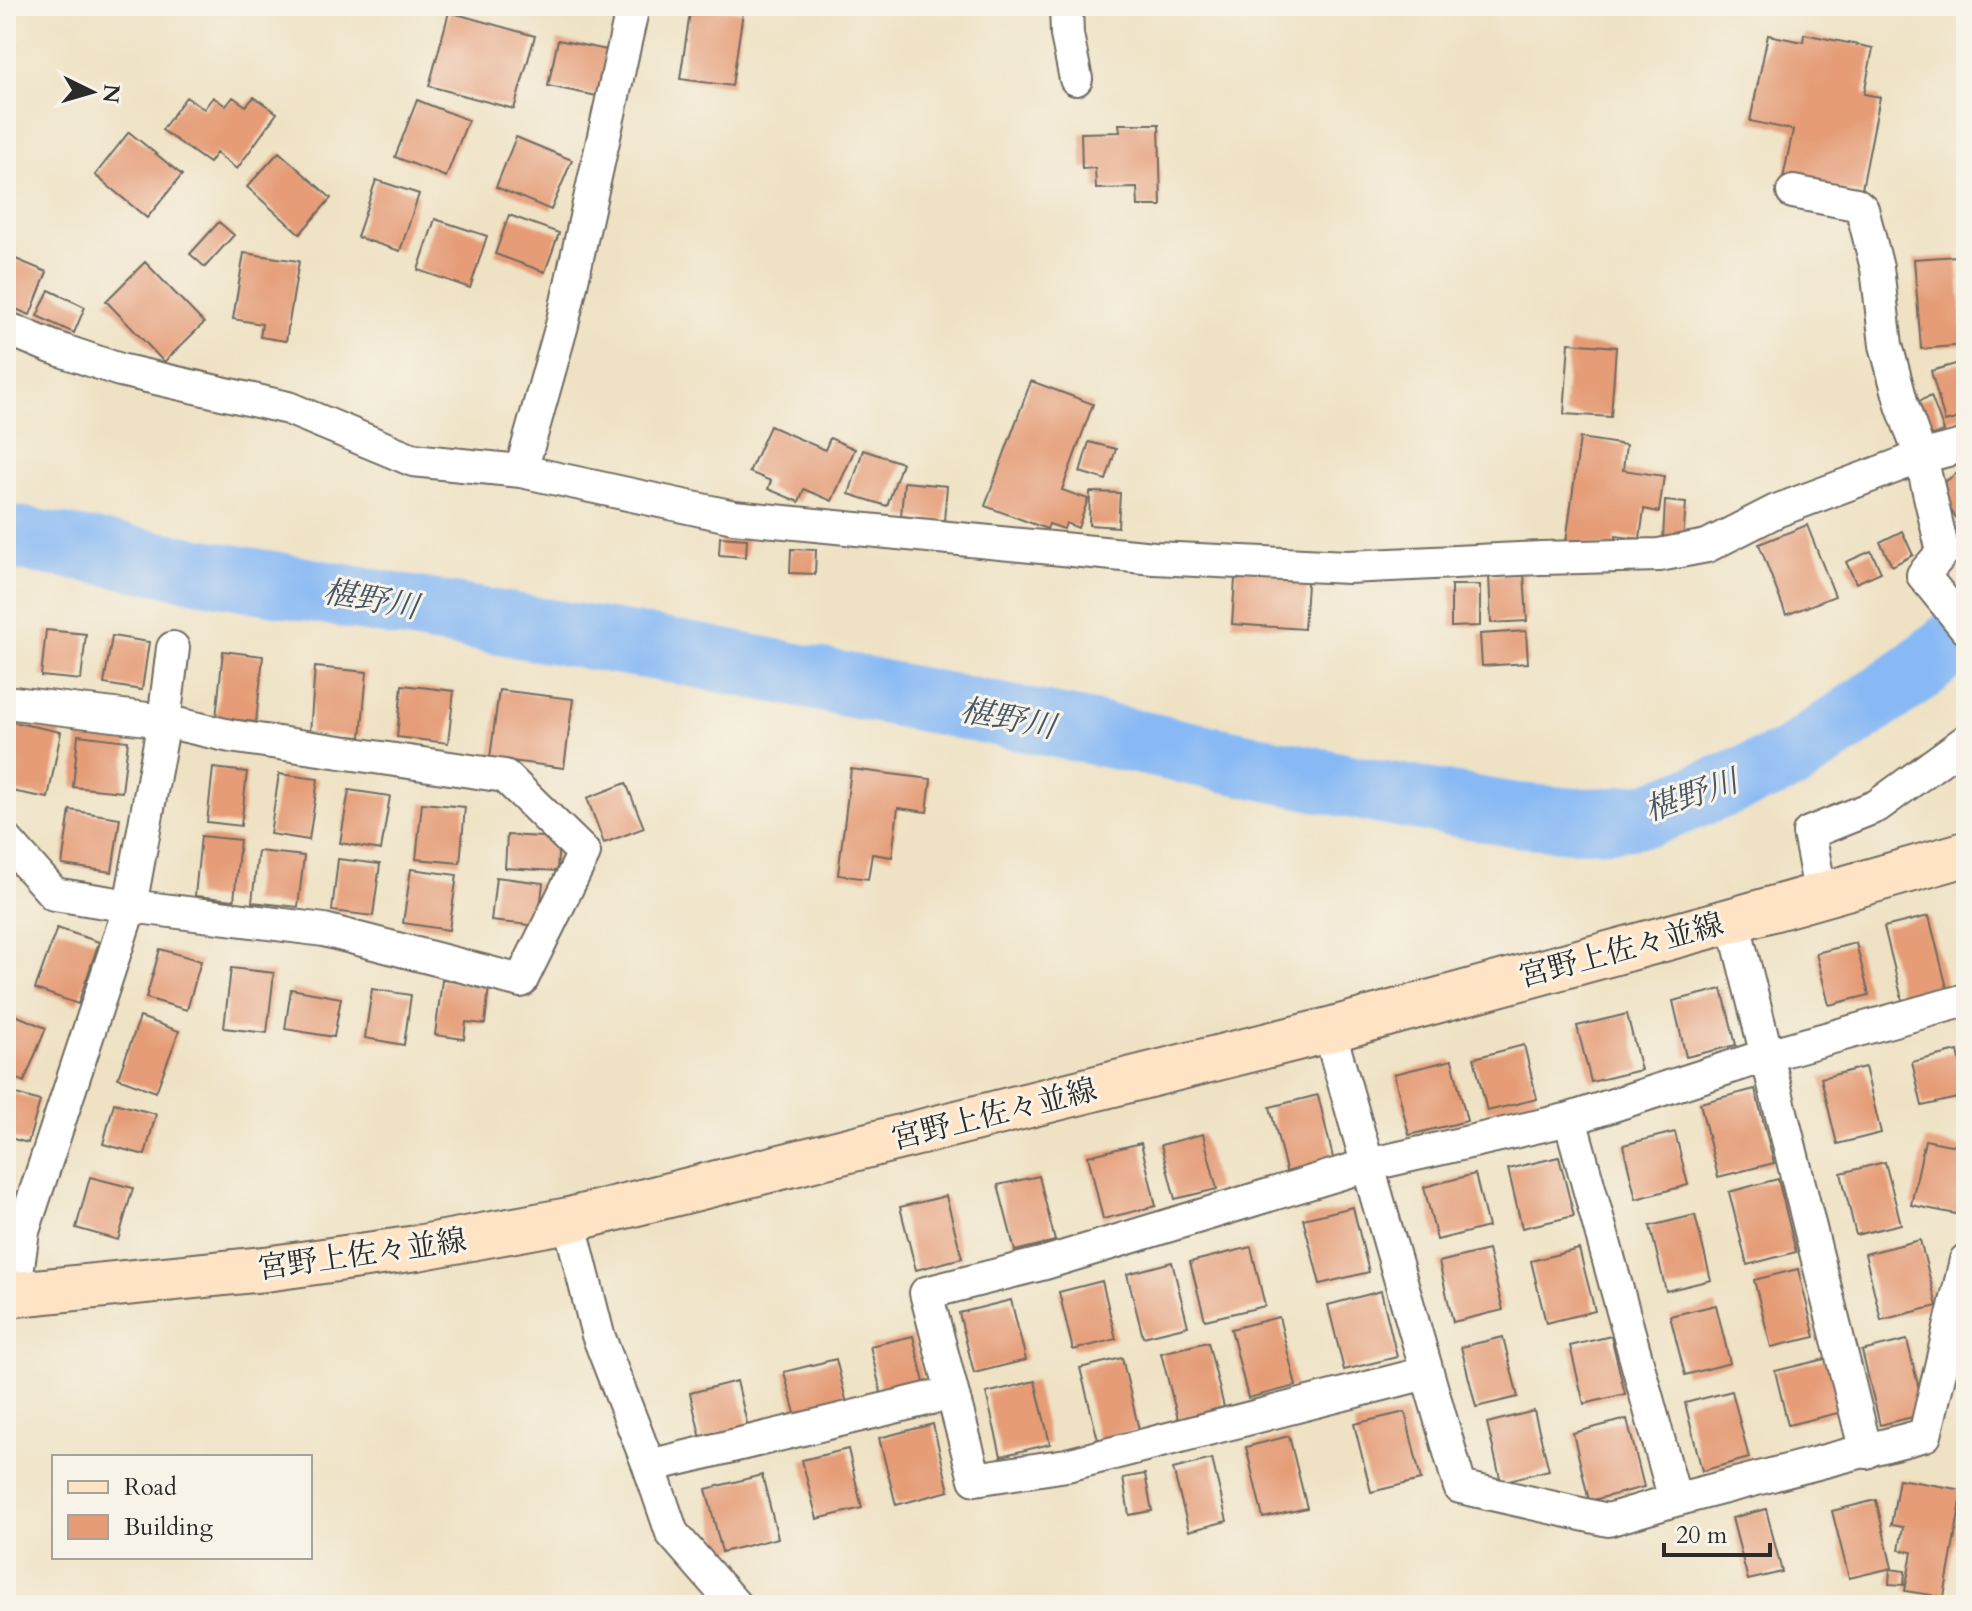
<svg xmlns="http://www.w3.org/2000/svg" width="1972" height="1611" font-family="Cardo,'Noto Serif JP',serif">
	<rect width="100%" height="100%" fill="#f7f3e8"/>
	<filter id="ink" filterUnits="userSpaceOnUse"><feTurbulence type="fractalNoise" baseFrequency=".0125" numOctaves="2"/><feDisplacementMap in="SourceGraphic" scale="16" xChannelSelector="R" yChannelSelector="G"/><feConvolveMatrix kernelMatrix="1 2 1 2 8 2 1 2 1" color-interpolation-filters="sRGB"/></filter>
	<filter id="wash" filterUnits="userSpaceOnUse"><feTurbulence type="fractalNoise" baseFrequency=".006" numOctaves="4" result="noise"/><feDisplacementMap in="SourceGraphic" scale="32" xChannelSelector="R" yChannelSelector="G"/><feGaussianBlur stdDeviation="1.8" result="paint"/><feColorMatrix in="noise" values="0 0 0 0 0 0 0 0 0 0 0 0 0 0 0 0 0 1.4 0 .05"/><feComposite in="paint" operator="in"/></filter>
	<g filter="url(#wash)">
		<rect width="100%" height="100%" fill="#efe2c4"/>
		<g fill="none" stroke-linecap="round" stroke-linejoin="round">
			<!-- river -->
			<path stroke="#88b9f4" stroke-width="64" d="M6,536L435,612L693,655L1113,737L1378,792L1517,815L1575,820L1615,819L1651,814L1790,760L1919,670L1966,632"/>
		</g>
		<g id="blocks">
			<!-- building -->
			<path fill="#e59c77" d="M691,6L743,12L732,86L680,79Z
				M449,12L535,36L514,109L429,86Z
				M1804,34L1873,48L1864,94L1880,97L1861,194L1783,178L1793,130L1750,121L1768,35L1803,42Z
				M558,40L612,51L602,97L548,86Z
				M186,97L204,109L213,97L226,106L233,97L246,106L254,97L277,113L237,169L216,153L209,163L162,130Z
				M417,100L468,120L446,177L395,157Z
				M1119,124H1159L1161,206H1138L1137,188L1096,189L1095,168L1082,169L1081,133L1120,132Z
				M129,132L182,175L147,218L95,175Z
				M516,137L572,160L551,210L496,187Z
				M279,152L331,198L300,234L247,187Z
				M376,180L419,194L400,251L357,237Z
				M509,215L559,233L545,272L495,254Z
				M435,219L487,236L470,288L418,270Z
				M219,222L234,235L205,267L190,254Z
				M244,253L299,261L286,341L260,337L262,324L233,319Z
				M6,255L47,272L30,315L6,305Z
				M1957,256L1964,345L1921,349L1914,259Z
				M145,262L204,323L164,362L106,301Z
				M49,290L85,307L74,333L37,316Z
				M1569,343L1616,347L1611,417L1564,414Z
				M1966,361V416L1945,422L1931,371Z
				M1031,381L1093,404L1062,490L1088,499L1078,528L1066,523L1064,529L1049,524L1047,529L985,506Z
				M1931,396L1944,431L1922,439L1909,405Z
				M770,426L825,450L830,438L855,449L832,501L804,489L799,502L768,489L771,481L749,472Z
				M1580,438L1626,445L1623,470L1664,476L1659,512L1644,509L1640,539L1616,536L1614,548L1566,542Z
				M1089,442L1116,449L1106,480L1080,472Z
				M863,450L902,463L887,506L849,494Z
				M1966,467V517L1959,522L1936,488Z
				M904,482L947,486L944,521L901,516Z
				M1090,492L1120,493L1118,527L1089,525Z
				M1665,501L1686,503L1683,541L1663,539Z
				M1807,525L1835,596L1786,615L1759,544Z
				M1902,531L1913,555L1892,566L1880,542Z
				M720,537L747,539L746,557L719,555Z
				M791,549L816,550L815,574L790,573Z
				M1871,551L1881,572L1856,583L1846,562Z
				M1236,564L1308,569L1304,629L1232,624Z
				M1524,573L1527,621L1491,623L1489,575Z
				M1451,585H1480V626L1451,627Z
				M6,617H13L8,657H6Z
				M46,630L86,634L81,680L41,676Z
				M1526,631L1528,663L1482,666L1480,634Z
				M112,636L149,642L142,690L104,684Z
				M223,651L263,656L256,722L216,718Z
				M315,667L367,672L361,737L310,733Z
				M402,685L454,691L448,743L397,737Z
				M499,690L573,699L564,768L490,758Z
				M12,722L61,732L48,798L6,790V751Z
				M78,735L128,741L122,792L73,787Z
				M213,768L247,772L241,826L207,822Z
				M851,769L931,779L927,812L898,808L892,857L872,854L868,879L838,875Z
				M279,774L318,779L309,840L270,834Z
				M626,783L644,828L604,843L587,798Z
				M349,790L390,796L381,850L340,843Z
				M422,803L465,807L460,863L416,859Z
				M70,810L120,818L112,872L62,865Z
				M507,835L559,838L557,871L505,868Z
				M201,836L240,840L234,900L195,896Z
				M258,851L304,856L298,907L252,902Z
				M338,859L380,864L373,916L332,911Z
				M411,869L457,875L449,930L403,923Z
				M496,877L543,883L538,926L491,921Z
				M1929,916L1948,992L1903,1003L1884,927Z
				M57,928L99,942L78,1004L35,989Z
				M1856,943L1869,995L1829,1005L1816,953Z
				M160,949L201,961L187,1010L146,998Z
				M231,968L274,973L267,1033L224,1028Z
				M442,980L489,986L485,1024L466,1022L464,1039L435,1035Z
				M291,989L341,998L334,1037L285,1029Z
				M372,989L411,995L404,1045L365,1038Z
				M1722,989L1736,1045L1686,1057L1673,1001Z
				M6,1011L46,1028L24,1082L6,1074Z
				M1627,1014L1641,1070L1591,1082L1577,1026Z
				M140,1017L179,1031L156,1092L118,1078Z
				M1524,1045L1537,1099L1487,1111L1474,1058Z
				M1958,1051L1966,1086V1096L1922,1106L1912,1062Z
				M1452,1060L1467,1121L1409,1135L1394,1074Z
				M1865,1067L1881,1133L1837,1144L1821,1078Z
				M1755,1089L1774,1163L1718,1177L1700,1103Z
				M6,1091L40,1101L28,1143L6,1137Z
				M1318,1095L1334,1162L1287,1174L1270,1107Z
				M114,1103L156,1114L145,1155L103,1144Z
				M1675,1132L1688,1185L1636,1199L1623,1145Z
				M1203,1134L1217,1189L1175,1199L1161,1145Z
				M1925,1140L1966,1148V1216L1911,1205Z
				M1141,1143L1156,1206L1103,1219L1088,1156Z
				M1559,1157L1574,1216L1522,1228L1508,1169Z
				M1885,1162L1901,1224L1856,1235L1841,1173Z
				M1475,1174L1488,1227L1437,1240L1424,1187Z
				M1039,1176L1055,1241L1015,1251L998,1185Z
				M90,1177L133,1188L118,1240L76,1228Z
				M1778,1179L1796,1252L1747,1265L1729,1192Z
				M946,1196L962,1258L916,1270L900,1207Z
				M1353,1207L1369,1272L1320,1284L1303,1219Z
				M1695,1215L1711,1280L1666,1291L1650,1226Z
				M1920,1240L1937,1306L1881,1320L1865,1254Z
				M1251,1247L1265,1306L1205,1320L1190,1262Z
				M1579,1249L1595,1311L1546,1323L1531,1261Z
				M1488,1250L1503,1310L1453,1322L1439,1262Z
				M1172,1262L1188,1326L1143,1337L1127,1274Z
				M1798,1269L1815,1337L1771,1347L1754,1280Z
				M1102,1281L1116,1339L1073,1350L1059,1292Z
				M1381,1291L1397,1357L1344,1370L1328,1305Z
				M1011,1300L1026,1360L974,1373L959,1313Z
				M1716,1305L1730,1363L1685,1375L1670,1316Z
				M1279,1317L1296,1386L1248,1398L1231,1329Z
				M913,1336L927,1395L884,1405L870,1346Z
				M1611,1336L1625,1394L1584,1404L1570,1346Z
				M1503,1337L1518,1397L1476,1407L1461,1347Z
				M1907,1340L1925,1414L1880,1425L1862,1351Z
				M1208,1342L1224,1407L1178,1419L1161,1353Z
				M1122,1358L1139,1430L1098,1440L1080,1368Z
				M1829,1358L1842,1412L1788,1425L1775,1371Z
				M836,1359L848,1408L797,1421L784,1372Z
				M737,1381L749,1432L702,1443L690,1393Z
				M1035,1381L1050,1444L1001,1456L986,1393Z
				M1732,1391L1749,1458L1702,1471L1685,1403Z
				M1534,1411L1549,1470L1501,1482L1487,1423Z
				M1405,1412L1421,1480L1371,1492L1354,1424Z
				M1627,1419L1644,1487L1589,1501L1573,1433Z
				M933,1424L949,1491L896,1505L879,1438Z
				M1289,1436L1307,1508L1263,1518L1246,1447Z
				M848,1449L862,1508L817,1519L802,1460Z
				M1212,1459L1227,1521L1189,1531L1173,1469Z
				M1145,1474L1152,1511L1129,1515L1123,1478Z
				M762,1475L778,1538L722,1552L706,1489Z
				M1899,1479L1963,1490L1944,1597L1905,1591L1912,1552L1899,1550L1903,1527L1891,1525Z
				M1876,1500L1892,1568L1849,1578L1832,1511Z
				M1766,1509L1782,1572L1748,1580L1732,1518Z
				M1890,1569L1905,1571L1904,1585L1889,1584Z"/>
		</g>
	</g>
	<g filter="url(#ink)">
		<use href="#blocks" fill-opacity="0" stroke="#706b61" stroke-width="2"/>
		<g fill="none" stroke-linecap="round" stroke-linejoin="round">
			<defs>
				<path id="street" d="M1066,6L1067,35L1076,79
					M1793,192L1856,204L1862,209L1877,268L1886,345L1902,405L1921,457L1943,552L1923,575L1966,628
					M6,328L52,347L120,370L288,408L413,460L521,471L734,517L1154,558L1348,567L1541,558L1659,555L1707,546L1776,511L1921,457L1966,445
					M521,471L562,325L633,6
					M6,702L164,721L230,736L505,776L584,853L521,981L324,930L130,906L54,894L6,840
					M1821,896L1809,833L1877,806L1966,741
					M1733,920L1866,1452
					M1329,1030L1460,1487L1608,1520L1675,1500L1925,1435L1966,1260
					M1570,1119L1675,1500
					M569,1220L598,1335L649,1466L672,1533L735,1605
					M14,1295L23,1231L130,906L164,721L173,648
					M1426,1373L1067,1465L975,1479L926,1293L1045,1263L1368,1165L1570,1119L1768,1055L1966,1000
					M649,1466L952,1393"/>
				<path id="secondary" d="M6,1295L265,1269L417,1248L569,1220L1329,1030L1733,920L1966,854"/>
			</defs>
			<!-- street casing -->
			<use href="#street" stroke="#706b61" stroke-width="36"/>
			<!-- secondary casing -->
			<use href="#secondary" stroke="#706b61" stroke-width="48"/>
			<!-- street -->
			<use href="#street" stroke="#fff" stroke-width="32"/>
			<!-- secondary -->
			<use href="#secondary" stroke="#fee4c5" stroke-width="44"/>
		</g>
	</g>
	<g text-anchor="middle" stroke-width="6" stroke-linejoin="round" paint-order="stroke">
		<!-- street labels -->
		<g font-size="30" fill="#2b2b2b" stroke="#f7f3e8">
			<text transform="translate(1621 950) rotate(-15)" y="10">宮野上佐々並線</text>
			<text transform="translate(994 1114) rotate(-14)" y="10">宮野上佐々並線</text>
			<text transform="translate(362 1254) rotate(-8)" y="10">宮野上佐々並線</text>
		</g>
		<!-- water labels -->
		<g font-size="32" font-style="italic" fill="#475667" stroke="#f7f3e8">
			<text transform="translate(371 599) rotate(10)" y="11">椹野川</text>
			<text transform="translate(1008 718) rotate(11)" y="11">椹野川</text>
			<text transform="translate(1691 795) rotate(-19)" y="11">椹野川</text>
		</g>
	</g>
	<!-- margin -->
	<rect width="1972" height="1611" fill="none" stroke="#f7f3e8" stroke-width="32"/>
	<!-- legend -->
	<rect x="52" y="1455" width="260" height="104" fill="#f7f3e8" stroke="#a5a39c" stroke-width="2"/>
	<rect x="68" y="1481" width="40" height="12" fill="#fee4c5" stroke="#a5a39c" stroke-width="2"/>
	<text x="124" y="1495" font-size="24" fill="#2b2b2b">Road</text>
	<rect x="68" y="1515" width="40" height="24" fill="#e59c77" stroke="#a5a39c" stroke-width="2"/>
	<text x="124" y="1535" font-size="24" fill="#2b2b2b">Building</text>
	<!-- north arrow -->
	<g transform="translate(92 92) rotate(95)" stroke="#f7f3e8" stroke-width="6" paint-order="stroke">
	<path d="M0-6L14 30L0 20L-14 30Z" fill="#2b2b2b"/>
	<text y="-12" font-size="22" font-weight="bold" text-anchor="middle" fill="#2b2b2b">N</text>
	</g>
	<!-- scale -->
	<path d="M1664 1543v12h106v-12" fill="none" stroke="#2b2b2b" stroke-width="4"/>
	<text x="1676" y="1543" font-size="24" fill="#2b2b2b" stroke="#f7f3e8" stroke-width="6" paint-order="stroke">20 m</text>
</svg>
